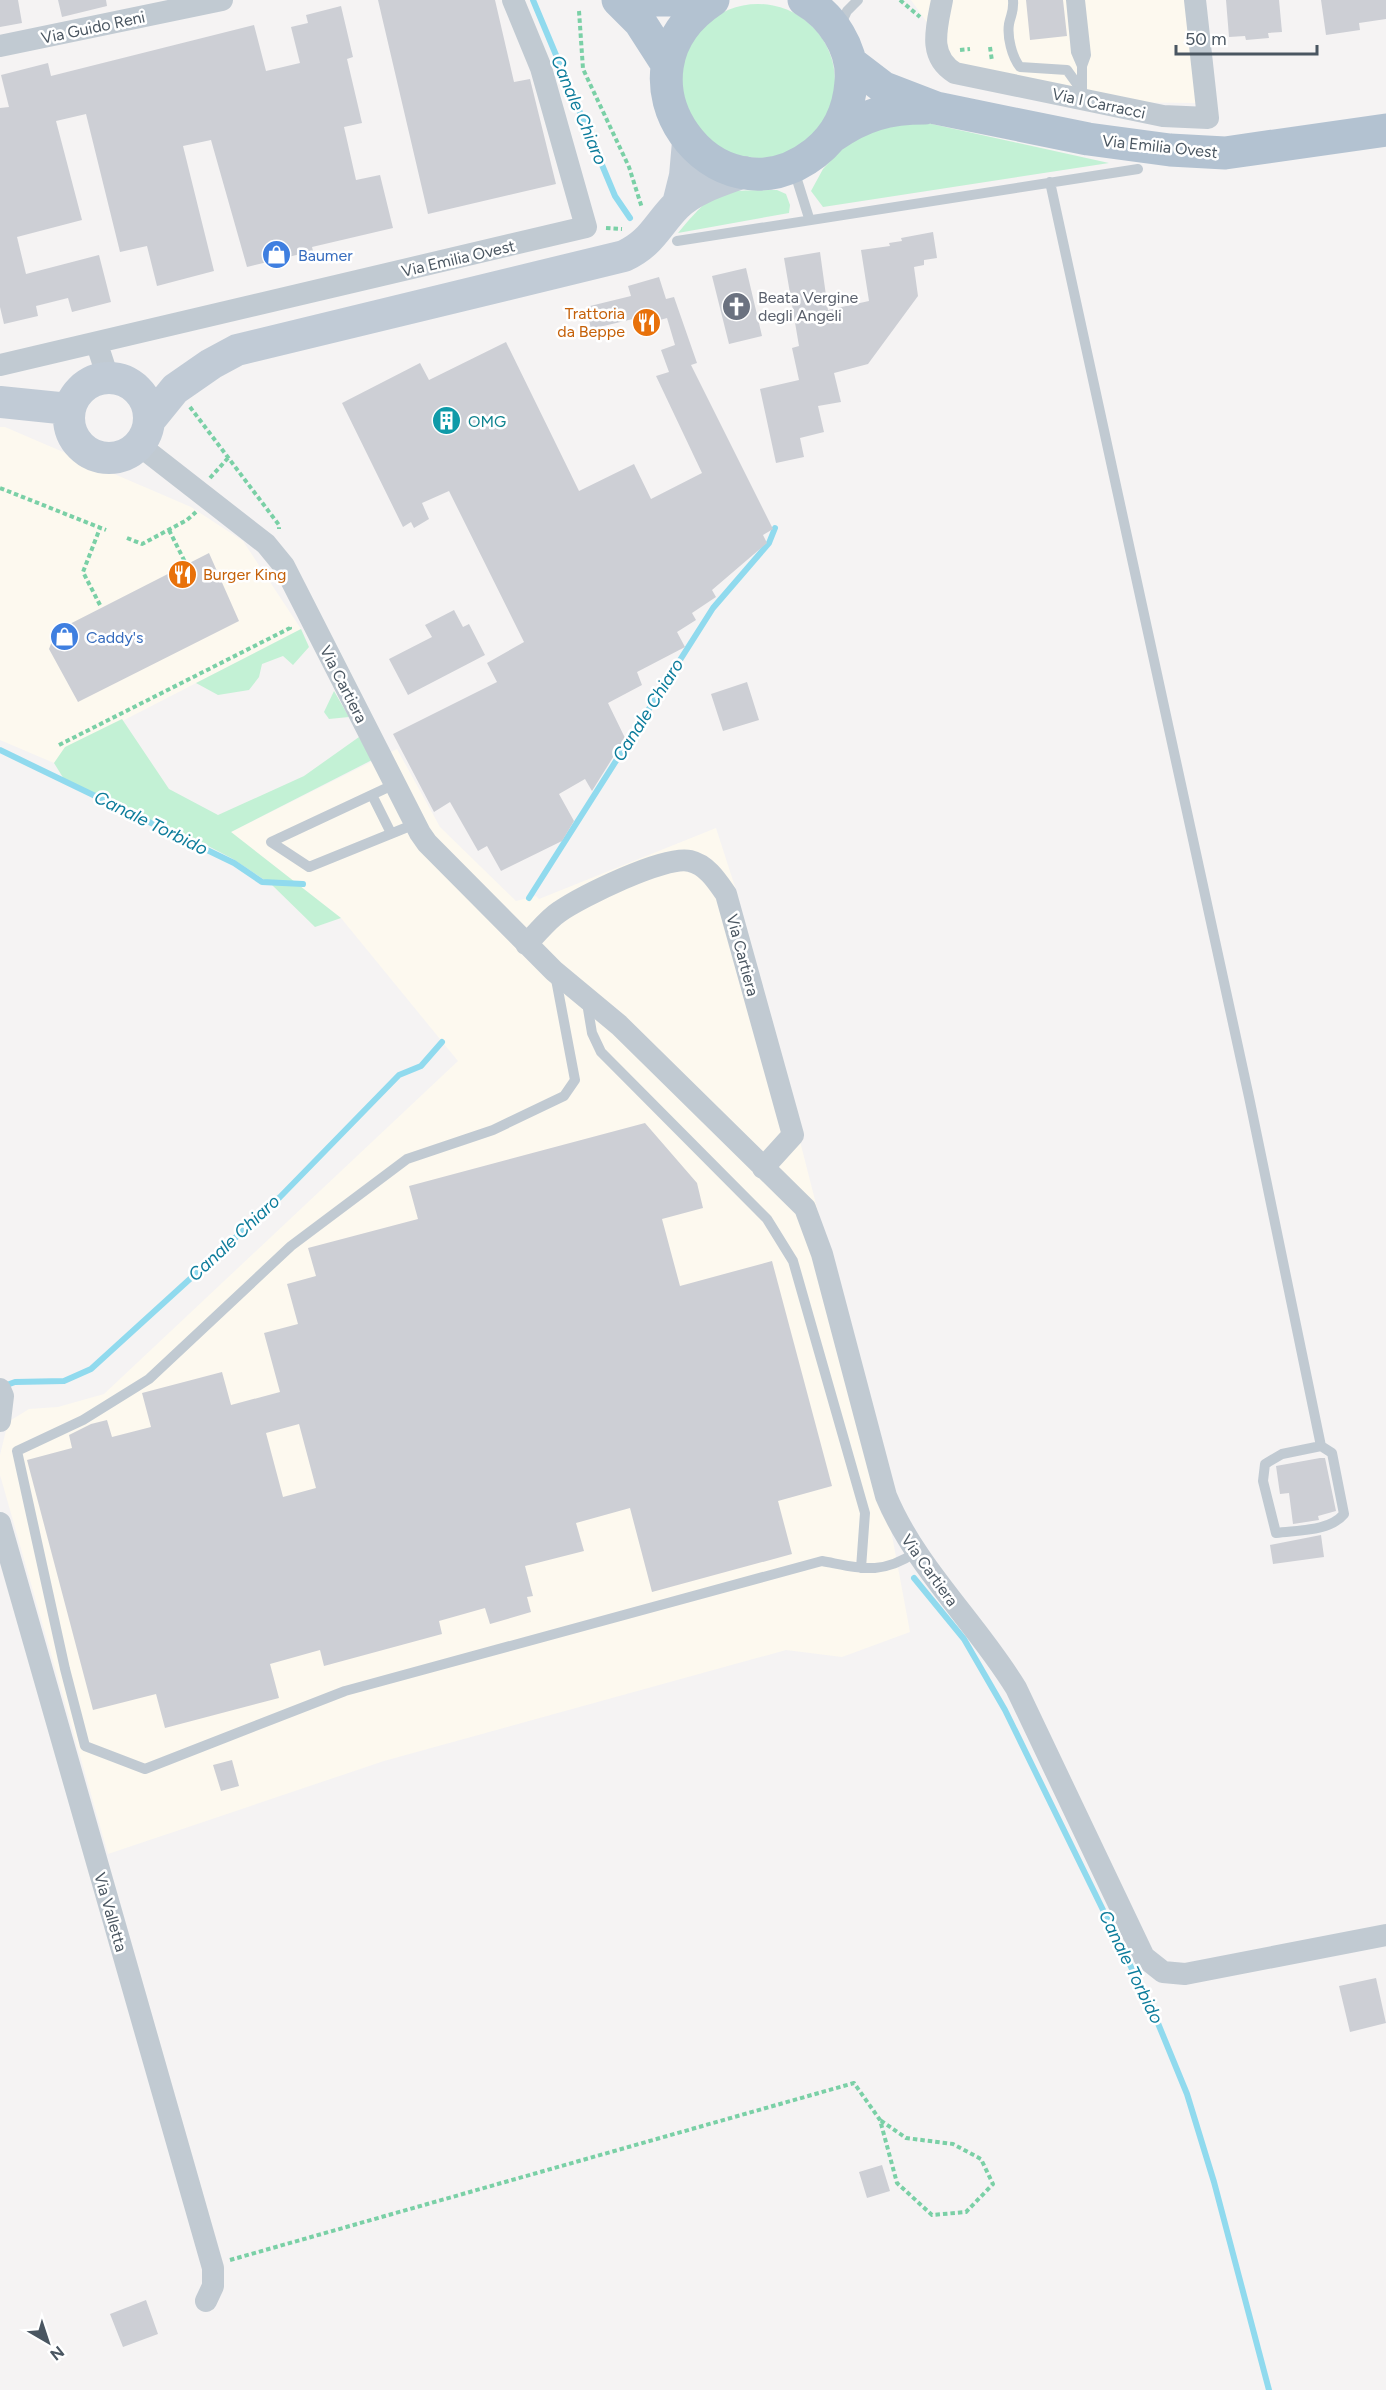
<svg xmlns="http://www.w3.org/2000/svg" width="1386" height="2390" font-family="Figtree,sans-serif">
	<rect width="100%" height="100%" fill="#f5f3f3"/>
	<!-- commercial -->
	<path fill="#fdf9ef" d="M911,0H1186L1198,103L1096,102L961,70Z
		M0,427H5L191,507L243,541L301,629L62,752L54,763L0,740Z
		M397,749L440,827L516,901L536,896L539,899L716,828L736,890L869,1412L910,1632L842,1657L786,1650L384,1761L108,1854L0,1475V1455L8,1422L29,1409L58,1407L104,1394L458,1061L341,918L231,832Z"/>
	<!-- green -->
	<path fill="#c3f1d5" d="M681 81a77 77 0 1 1 154 0a77 77 0 1 1-154 0Z
		M909,119L1109,163L823,207L811,191L823,169L851,139Z
		M777,190L786,194L790,205L789,213L678,233C717,186 719,191 777,190Z
		M301,629L309,647L293,665L283,656L262,664L259,677L249,690L218,695L196,683Z
		M334,691L349,717L329,719L324,712Z
		M122,719L169,789L218,815L304,776L359,737L372,760L231,832L341,918L315,927L272,885L233,859L185,834L67,784L54,763L65,747Z"/>
	<g fill="none" stroke-linecap="round" stroke-linejoin="round">
		<!-- stream -->
		<path stroke="#90daee" stroke-width="6" d="M533,0L615,196L630,218
			M0,750L234,863L262,882L303,884
			M529,898L713,608L769,543L775,528
			M4,1386L15,1382L64,1381L91,1369L280,1197L399,1075L421,1066L442,1042
			M914,1578L964,1639L1005,1710L1155,2016L1187,2094L1214,2182L1269,2390"/>
	</g>
	<!-- building -->
	<path fill="#cdcfd5" fill-rule="evenodd" d="M0,0H18L22,23L0,27Z
		M58,0H106L107,6L62,17Z
		M378,0H495L514,82L530,79L556,184L428,214Z
		M1026,0H1063L1067,36L1030,40Z
		M1226,0H1279L1282,32L1268,33L1269,38L1246,40L1245,36L1229,37Z
		M1321,0H1386V19L1359,23L1360,30L1326,35Z
		M341,6L353,57L347,59L362,123L344,127L356,180L380,175L393,228L312,247L313,251L247,267L211,140L183,146L214,271L157,286L147,246L120,252L86,114L56,121L82,220L17,237L26,274L99,255L111,302L72,312L68,298L36,306L38,316L4,324L0,307V108L9,107L1,75L48,63L51,76L254,25L266,71L300,63L291,27L308,23L306,15Z
		M933,232L937,258L924,260V265L914,267L918,296L868,364L834,373L841,402L818,406L824,432L800,438L804,457L776,463L760,389L799,380L792,348L799,346L784,258L820,252L828,310L869,301L861,250L890,246L889,243L902,241L901,238Z
		M746,268L762,336L729,344L712,276Z
		M659,277L666,299L674,297L697,363L691,365L773,529L763,535L767,543L712,590L716,597L692,613L696,620L677,632L685,647L637,672L642,685L608,703L625,738L592,791L585,779L559,794L574,821L562,841L501,871L487,846L478,851L450,802L434,812L393,734L497,682L487,663L524,642L449,491L422,503L429,519L414,528L411,522L403,527L342,403L420,363L429,380L506,342L579,491L634,464L651,499L702,473L656,376L669,372L661,350L675,345L667,318L639,326L637,318L591,329L586,307L631,296L628,286Z
		M209,553L239,621L78,702L49,649L56,631Z
		M454,610L463,627L469,624L485,655L408,695L389,659L432,637L425,625Z
		M747,682L759,720L723,731L711,694Z
		M645,1123L697,1183L703,1208L662,1219L680,1286L772,1261L832,1486L778,1501L792,1554L652,1592L630,1508L576,1523L584,1551L525,1566L533,1596L527,1597L531,1612L490,1624L485,1608L439,1621L442,1634L324,1666L320,1650L270,1664L279,1698L165,1728L156,1694L93,1710L27,1460L72,1448L69,1435L91,1424L107,1420L112,1437L151,1427L142,1393L222,1372L231,1405L280,1392L264,1333L298,1324L287,1284L316,1276L308,1248L418,1219L409,1186ZM299,1424L316,1488L283,1497L266,1433Z
		M1320,1458H1325L1336,1511L1318,1516L1319,1520L1293,1524L1289,1493L1280,1494L1276,1466Z
		M1321,1535L1324,1557L1273,1564L1270,1545Z
		M232,1760L239,1786L221,1791L213,1765Z
		M1376,1978L1386,2023L1350,2032L1339,1986Z
		M882,2165L890,2191L867,2198L859,2172Z
		M146,2300L158,2334L123,2347L110,2314Z"/>
	<g fill="none" stroke-linecap="round" stroke-linejoin="round">
		<!-- path -->
		<path stroke="#7ad0a6" stroke-width="4" stroke-dasharray="4.5 3" stroke-linecap="butt" d="M900,0L920,17
			M579,11L583,69L629,167L642,208
			M990,47L992,61
			M960,50L970,49
			M606,228L622,229
			M190,407L279,525V529
			M210,478L228,458
			M0,488L106,530
			M169,530L185,562
			M127,538L142,544L187,520L196,512
			M100,605L83,572L100,528
			M59,745L290,628L289,625
			M230,2260L854,2083L880,2120L897,2183L932,2215L966,2212L993,2184L981,2159L953,2144L906,2138L880,2120"/>
		<!-- lane -->
		<path stroke="#c1cad2" stroke-width="10" d="M1013,0C1014,12 1011,14 1009,24C1007,37 1012,57 1020,67L1067,70L1082,91
			M1071,0L1076,52L1082,66
			M1080,0L1086,55L1082,66V92
			M840,26L847,11L858,0
			M793,167L809,218
			M1050,182L1249,1097L1321,1446L1332,1453L1344,1514C1329,1532 1297,1530 1276,1533L1263,1481L1265,1464L1282,1454L1321,1446
			M677,241L1138,169
			M395,784L271,842L309,867L415,824
			M372,795L391,833
			M555,974L575,1080L564,1096L493,1130L407,1159L291,1246L149,1379L83,1420L17,1451L65,1669L85,1746L145,1769L345,1691L822,1561C860,1568 881,1576 916,1552
			M587,1003L592,1033L601,1052L767,1219L793,1261L865,1513L861,1568"/>
		<!-- street -->
		<path stroke="#c1cad2" stroke-width="22" d="M942,0C937,27 927,56 955,73L1163,116L1208,118L1195,0
			M0,46L222,0
			M97,344L108,378
			M0,365L586,227L541,68L513,0
			M139,445L266,544L284,566L420,833L427,843L554,971L619,1025L805,1208L822,1254L886,1496C916,1568 975,1621 1016,1688L1144,1957L1163,1972L1185,1974L1386,1935
			M526,944C537,934 547,920 559,912C581,897 664,855 690,861C707,865 717,881 726,894L793,1135L763,1168
			M0,1389L3,1396L0,1421
			M0,1523L213,2268V2286L206,2301"/>
		<!-- secondary -->
		<path stroke="#c1cbd6" stroke-width="32" d="M678,204L685,176L688,142
			M69 418a40 40 0 1 1 80 0a40 40 0 1 1-80 0Z
			M0,402L69,409
			M149,421L175,389L211,364L237,350L624,256C652,243 657,225 677,205C694,188 723,180 744,172"/>
		<!-- primary -->
		<path stroke="#b3c2d1" stroke-width="33" d="M618,0L640,22L667,64
			M649,0H684
			M713,0C600,74 715,231 815,153C838,135 849,110 851,82C854,49 832,16 804,0
			M850,62L884,88L936,108L1088,139L1170,150L1225,153L1386,130
			M833,136C863,115 888,108 925,108"/>
	</g>
	<!-- icons -->
	<defs>
		<symbol id="shop-disc" viewBox="-11 -11 22 22"><circle r="9.5" fill="#3f7fe0" stroke="#fff"/><path d="M-5-2.5h2.3a2.7 3.5 0 0 1 5.4 0H5L5.5 6h-11ZM-1.5-2.5h3a1.5 2.3 0 0 0-3 0Z" fill="#fff"/></symbol>
		<symbol id="church-disc" viewBox="-11 -11 22 22"><circle r="9.5" fill="#6b7280" stroke="#fff"/><path d="M-1.2-6h2.4v3.5h3.3v2.4h-3.3V6h-2.4V-.1h-3.3v-2.4h3.3Z" fill="#fff"/></symbol>
		<symbol id="restaurant-disc" viewBox="-11 -11 22 22"><circle r="9.5" fill="#e8710a" stroke="#fff"/><path d="M-5-6h1v4h1v-4h1v4h1v-4h1v5L-1.5 .5V6h-2V.5L-5-1ZM5-6V6H3V1.5H1.5Q1.5-4 5-6Z" fill="#fff"/></symbol>
		<symbol id="building-disc" viewBox="-11 -11 22 22"><circle r="9.5" fill="#0f9aa8" stroke="#fff"/><path d="M-4-6H4V6H1V3H-1V6H-4ZM-2.5-4.3h1.7v1.8h-1.7ZM.8-4.3h1.7v1.8H.8ZM-2.5-1h1.7V.8h-1.7ZM.8-1h1.7V.8H.8Z" fill="#fff"/></symbol>
	</defs>
	<g fill-rule="evenodd">
		<use href="#shop-disc" x="260" y="238" width="33" height="33"/>
		<use href="#church-disc" x="720" y="290" width="33" height="33"/>
		<use href="#restaurant-disc" x="630" y="306" width="33" height="33"/>
		<use href="#building-disc" x="430" y="404" width="33" height="33"/>
		<use href="#restaurant-disc" x="166" y="558" width="33" height="33"/>
		<use href="#shop-disc" x="48" y="620" width="33" height="33"/>
	</g>
	<g text-anchor="middle" stroke-width="5" stroke-linejoin="round" paint-order="stroke">
		<!-- street labels -->
		<g font-size="16" fill="#4a5661" stroke="#fff">
			<text transform="translate(93 27) rotate(-12)" y="6">Via Guido Reni</text>
			<text transform="translate(1099 103) rotate(12)" y="6">Via I Carracci</text>
			<text transform="translate(1160 146) rotate(6)" y="6">Via Emilia Ovest</text>
			<text transform="translate(458 258) rotate(-13)" y="6">Via Emilia Ovest</text>
			<text transform="translate(344 684) rotate(63)" y="6">Via Cartiera</text>
			<text transform="translate(743 955) rotate(75)" y="6">Via Cartiera</text>
			<text transform="translate(930 1570) rotate(54)" y="6">Via Cartiera</text>
			<text transform="translate(111 1912) rotate(74)" y="6">Via Valletta</text>
		</g>
		<!-- shop labels -->
		<g font-size="16" fill="#366cbe" stroke="#fff" text-anchor="start">
			<text x="298" y="261">Baumer</text>
			<text x="86" y="643">Caddy's</text>
		</g>
		<!-- worship labels -->
		<g font-size="16" fill="#5b616d" stroke="#fff" text-anchor="start">
			<text x="758" y="303">Beata Vergine<tspan x="758" dy="18">degli Angeli</tspan></text>
		</g>
		<!-- food labels -->
		<g font-size="16" fill="#c56008" stroke="#fff" text-anchor="end">
			<text x="625" y="319">Trattoria<tspan x="625" dy="18">da Beppe</tspan></text>
			<text x="203" y="580" text-anchor="start">Burger King</text>
		</g>
		<!-- culture labels -->
		<g font-size="16" fill="#0d838f" stroke="#fff" text-anchor="start">
			<text x="468" y="427">OMG</text>
		</g>
		<!-- water labels -->
		<g font-size="18" font-style="italic" fill="#0c7c9b" stroke="#fff">
			<text transform="translate(579 110) rotate(67)" y="6">Canale Chiaro</text>
			<text transform="translate(648 710) rotate(-58)" y="6">Canale Chiaro</text>
			<text transform="translate(151 823) rotate(26)" y="6">Canale Torbido</text>
			<text transform="translate(234 1238) rotate(-43)" y="6">Canale Chiaro</text>
			<text transform="translate(1131 1967) rotate(64)" y="6">Canale Torbido</text>
		</g>
	</g>
	<!-- north arrow -->
	<g transform="translate(48 2342) rotate(141)" stroke="#ffffff" stroke-width="4.5" paint-order="stroke">
	<path d="M0-4.5L10 22L0 15L-10 22Z" fill="#4a5661"/>
	<text y="-9" font-size="16" font-weight="bold" text-anchor="middle" fill="#4a5661">N</text>
	</g>
	<!-- scale -->
	<path d="M1176 45v9h141v-9" fill="none" stroke="#4a5661" stroke-width="3"/>
	<text x="1185" y="45" font-size="18" fill="#4a5661" stroke="#ffffff" stroke-width="4.5" paint-order="stroke">50 m</text>
</svg>
